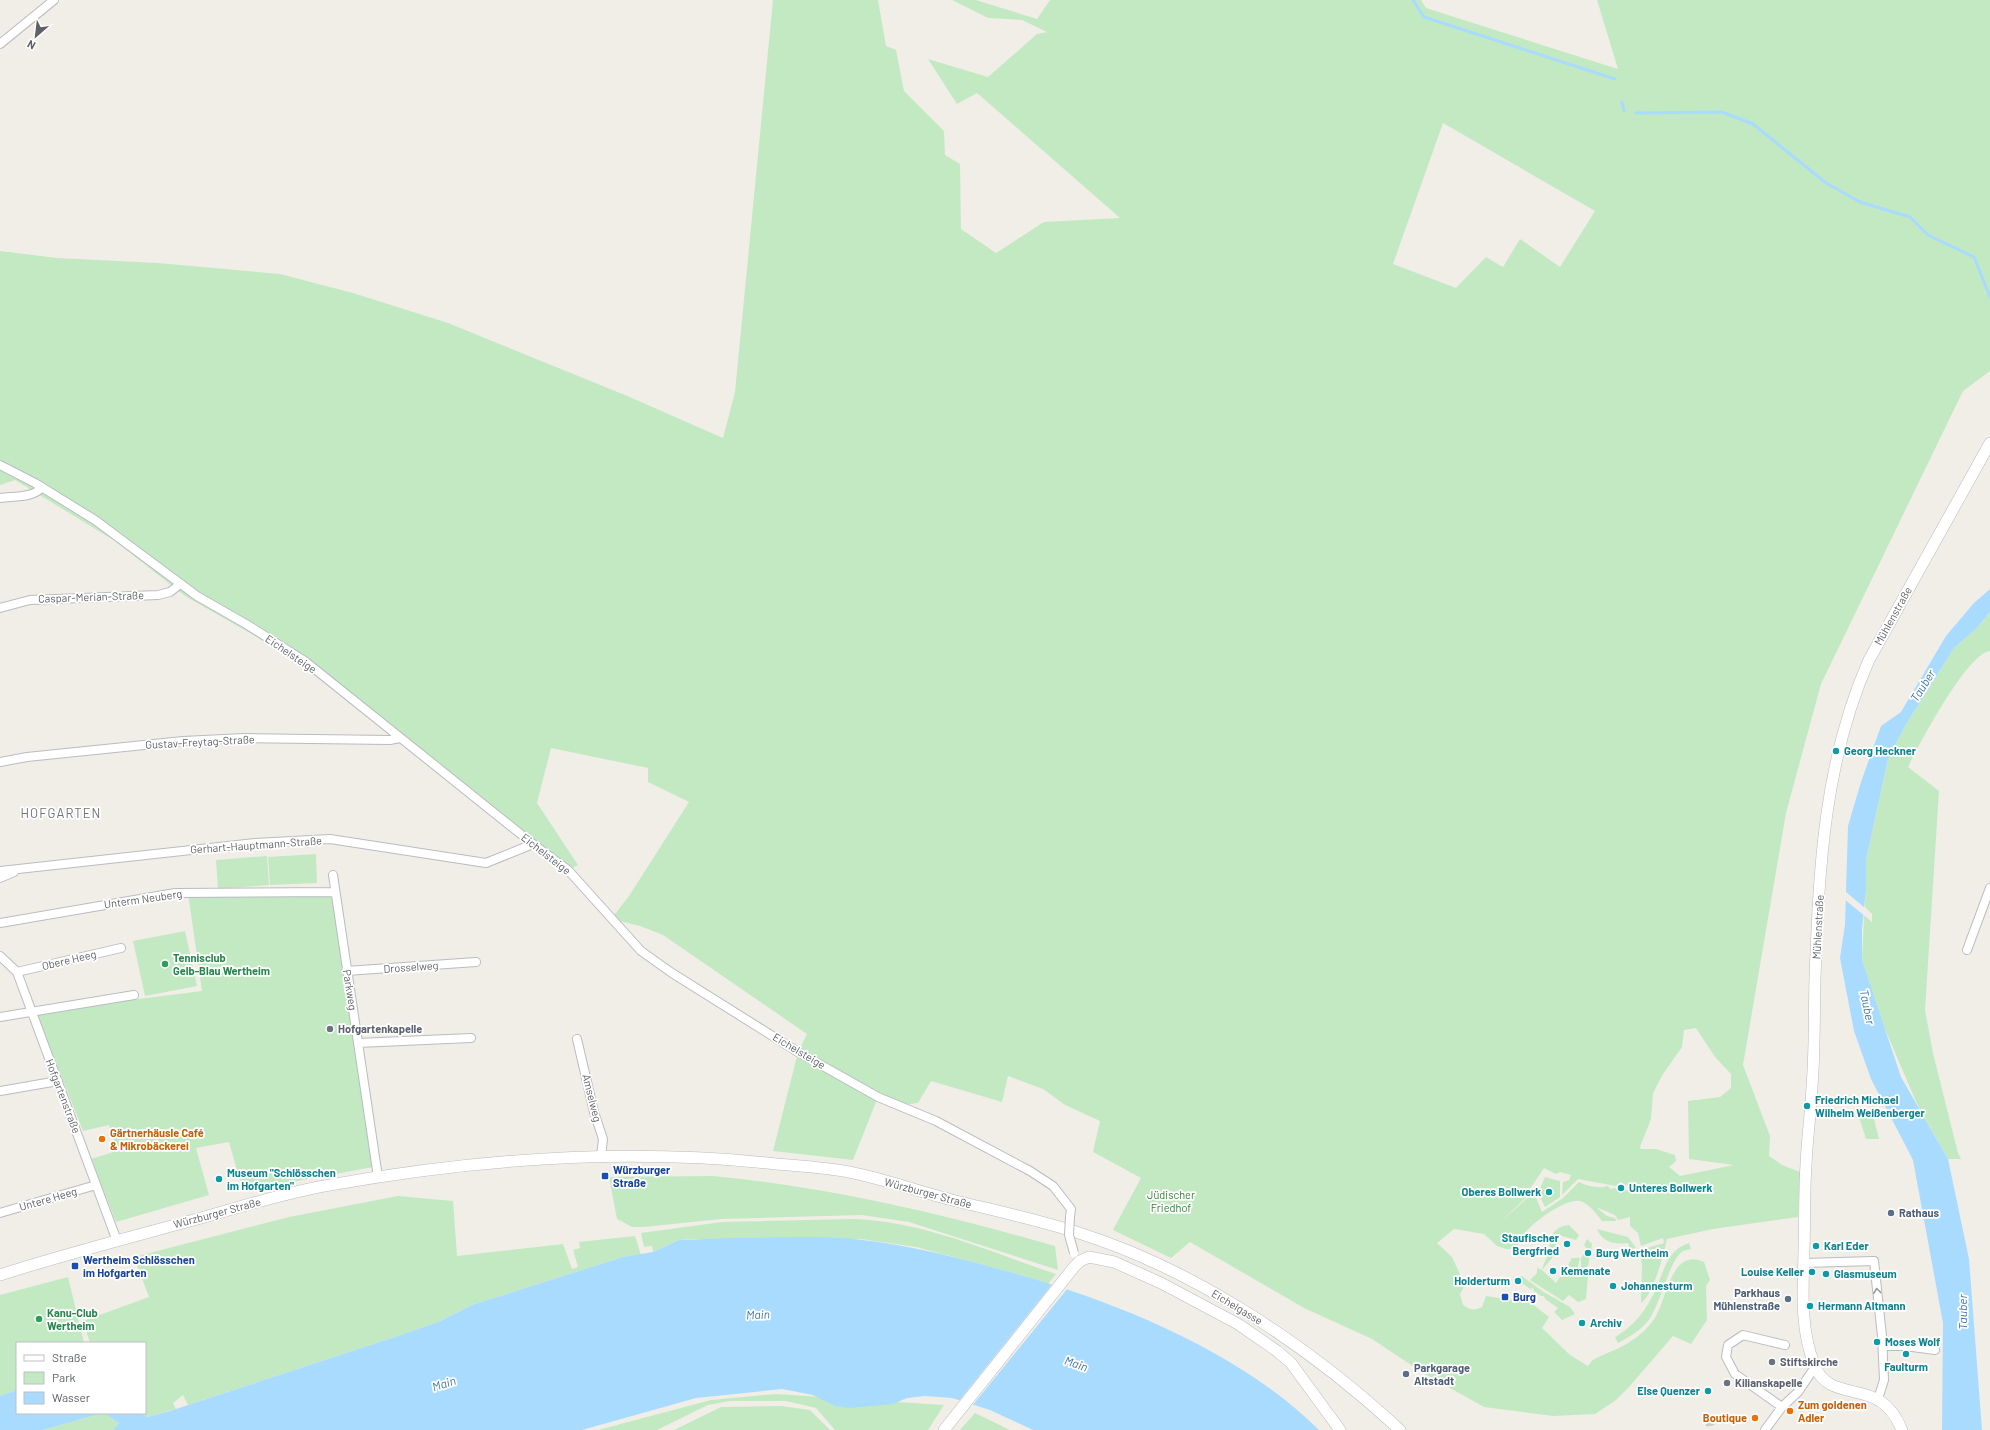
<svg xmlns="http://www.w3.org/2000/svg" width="1990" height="1430" font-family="Barlow,sans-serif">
	<rect width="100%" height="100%" fill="#f1eee7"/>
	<!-- green -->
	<path fill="#c3e9c3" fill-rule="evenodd" d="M773,0H878L886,46L896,50L904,91L944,131L945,155L960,164L961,229L996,253L1044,222L1120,218L977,93L957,104L928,59L988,77L1037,34L1047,32L1022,20L988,18L952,0H976L1037,19L1050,0H1421L1426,8L1618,69L1597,0H1990V371L1963,391L1821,684L1786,813L1743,1065L1770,1136L1769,1156L1782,1165L1800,1172L1798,1217L1713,1229L1667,1239C1664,1253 1653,1296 1641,1303L1642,1265L1640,1250L1664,1243L1663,1238L1641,1246L1638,1233L1630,1226V1217L1618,1220L1615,1215L1596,1207L1607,1216L1615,1218L1616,1221H1602C1597,1215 1589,1203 1580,1201C1566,1198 1533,1222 1525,1233C1522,1237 1519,1243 1516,1249H1506L1497,1246L1484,1234L1454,1229L1437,1243L1452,1257L1465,1285L1460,1294L1463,1305C1470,1310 1474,1311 1482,1307L1486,1296L1531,1303L1549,1317L1542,1328L1570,1355L1588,1366C1593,1358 1597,1358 1605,1354C1624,1347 1646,1334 1656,1316C1667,1297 1672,1247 1704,1262L1710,1280L1706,1286L1707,1320L1691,1344L1673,1336L1629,1387L1616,1400L1595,1414L1553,1416L1484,1407L1423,1373L1372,1339L1304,1308L1190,1242L1171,1258L1113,1230L1141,1178L1093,1152L1100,1121L1065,1105L1043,1089L1008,1076L1002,1102L931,1081L918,1103L895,1106L878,1097L853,1160L773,1151L798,1052L807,1034L663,935L640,926L611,919L629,896L689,802L648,782V768L551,748L537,803L578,865L568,870L347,694L257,637L185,596L115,541L15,480L0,485V251L57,258L158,263L280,274L353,293L448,323L625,395L723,438L735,392ZM1443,123L1595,211L1560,267L1520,239L1503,267L1486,257L1456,288L1393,264ZM1696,1028L1715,1057L1731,1074V1088L1720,1097L1688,1101L1689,1159L1734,1165L1680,1176L1669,1167L1676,1161L1675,1155L1656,1149H1641L1640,1147L1651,1119L1653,1093L1663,1074L1682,1047L1684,1030ZM1544,1168L1556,1174L1560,1172L1571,1175L1569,1180L1563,1182L1562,1195L1578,1179L1616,1186L1620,1182L1629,1186V1190L1619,1191L1617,1188L1610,1189L1608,1186C1599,1189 1587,1186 1579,1182L1563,1198L1542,1212L1535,1195L1532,1194L1499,1223L1530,1194V1189Z
		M1990,612V651C1967,653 1919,745 1908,767L1939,791L1925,1010L1933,1053L1958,1153L1961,1159H1948L1917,1104L1882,1022L1862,960L1864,915L1872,922V914L1865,907L1866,860L1888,759L1905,726L1954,648L1976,629Z
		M316,854L317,883L270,885L268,857Z
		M267,856L269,885L218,889L216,860Z
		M335,892L373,1167L243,1191L229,1142L196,1148L209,1195L116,1222L91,1159L117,1151L109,1125L83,1131L36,1012L202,991L188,893Z
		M185,931L197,986L145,996L133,941Z
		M1873,1115L1879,1139H1866L1859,1117Z
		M713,1176C829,1187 943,1214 1055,1246L1058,1270L909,1222L862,1215L721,1219L644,1227H632L617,1219L609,1177Z
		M1545,1177L1560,1181V1197L1545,1207L1538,1193Z
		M398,1196L453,1201L457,1256L563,1244L572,1269L578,1267L573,1250L580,1248L579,1242L635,1236L641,1255L623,1257L472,1305L438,1322L395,1337L188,1405L183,1395L173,1403L176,1409L147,1417L140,1413H145V1343H90L83,1321L149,1297L134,1257L289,1217Z
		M853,1219C923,1221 990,1252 1056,1274L1048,1284L1021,1275L916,1247L861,1239H691L679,1240L653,1252L652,1246L644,1247L641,1233L722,1222Z
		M1569,1225L1579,1235L1576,1240L1559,1235L1552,1258L1542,1270L1556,1283L1562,1274L1565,1277H1567L1568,1272H1564L1572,1258H1580L1578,1266L1580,1272L1588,1275L1586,1299L1578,1302L1569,1295L1563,1301L1530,1280L1537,1273V1268L1542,1270C1543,1264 1548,1256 1549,1252C1550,1237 1552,1227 1569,1225Z
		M1597,1229L1628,1237L1636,1248L1630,1249L1628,1243C1615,1245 1602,1242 1597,1229Z
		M1587,1239L1592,1244L1588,1266L1583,1270L1581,1269V1258L1587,1249L1584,1245Z
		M1689,1243L1691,1249C1688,1250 1684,1250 1682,1252C1670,1259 1660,1306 1648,1321C1640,1331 1629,1337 1618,1343L1615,1337C1631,1328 1642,1315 1651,1299C1663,1279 1664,1250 1689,1243Z
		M1522,1276L1542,1291L1570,1307L1575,1314L1562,1320L1554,1312L1558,1308L1545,1299L1544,1296H1541L1534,1291L1533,1288L1530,1289L1522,1283L1520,1277Z
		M68,1277L84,1343H17V1390L0,1396V1295Z
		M776,1394L944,1405L928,1430H835L816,1408L786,1401H730L708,1405L657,1430H598L711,1400Z
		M781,1406L810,1410L830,1430H674L721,1407Z
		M103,1413L119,1423L113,1430H43Z
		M975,1413L1010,1430H960Z"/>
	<!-- water -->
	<path fill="#a8dbff" d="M1990,589V612L1976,629L1954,648L1905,726L1888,759L1866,860V889L1862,929V960L1901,1077L1948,1159L1969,1259L1982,1430H1942L1943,1323L1913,1160L1871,1079L1854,1031L1840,958L1845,925L1848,826L1861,782L1881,726L1901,712L1946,636L1974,603Z
		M733,1238C774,1238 822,1235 863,1240C905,1245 943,1254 984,1265C1100,1295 1233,1345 1319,1430H1033L990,1410L952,1398L925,1396L907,1398L893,1404L850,1408L835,1406L813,1395L782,1389L696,1398L582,1430H113L119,1423L103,1413H140L147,1417L170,1411L395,1337L438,1322L472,1305L623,1257L653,1252L679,1240Z
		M17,1390V1413H103L43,1430H0V1396Z"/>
	<!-- pier -->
	<path fill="#f1eee7" d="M1845,891L1866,909V917L1844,899Z
		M1053,1283L1068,1288L972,1406L958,1402Z"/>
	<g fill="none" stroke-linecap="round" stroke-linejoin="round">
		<!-- stream -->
		<path stroke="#a8dbff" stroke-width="3" d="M1413,0L1424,17L1615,79
			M1622,102L1624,111
			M1636,113L1722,112L1753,124L1826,183L1860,202L1910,217L1928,235L1974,257L1990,297"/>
		<!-- street-tunnel -->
		<path stroke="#cccbc7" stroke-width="8" stroke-dasharray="8 4" stroke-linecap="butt" d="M1709,1418L1711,1430"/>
		<defs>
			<path id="street" d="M0,44L54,0
				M0,465L35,483L95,520L197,596L246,624L306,662L533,844L568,870L641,951L672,973L798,1052L878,1097L936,1121L1030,1171L1053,1186L1071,1209L1070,1217
				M0,498C13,496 34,498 42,487
				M0,608L30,600L158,595L170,592L180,584
				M0,762L27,757L183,741L244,738L390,740L400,738
				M0,871L255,843L330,839L486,863L533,844
				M333,875L378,1177
				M0,878L14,872
				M0,923L175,893L335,892
				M1967,950L1990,888
				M0,956L17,972L117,1241
				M346,971L476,962
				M17,972L121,948
				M0,1017L134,995
				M577,1039L594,1112L603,1139L601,1156
				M358,1043L471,1038
				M0,1091L58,1081
				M0,1213L96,1185
				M1804,1263L1874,1261L1882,1336L1884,1380L1878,1399
				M1883,1346H1905L1935,1350
				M1782,1407L1735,1374L1726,1357L1728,1345L1743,1335L1785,1345
				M1765,1430L1782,1407L1798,1392L1815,1367"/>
			<path id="secondary" d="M0,1275C62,1255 124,1239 186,1222C234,1209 282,1193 330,1185C475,1159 621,1148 767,1163C794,1166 822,1167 849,1172C885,1179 920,1192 956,1201C997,1211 1039,1220 1079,1233C1196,1270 1310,1347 1400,1430
				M944,1430L1074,1267L1080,1261L1089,1257L1114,1262L1161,1283L1238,1324L1277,1351L1291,1363L1340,1430
				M1902,1430C1897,1418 1891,1408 1880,1401C1858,1386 1826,1397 1814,1364C1800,1328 1803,1290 1804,1252C1805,1223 1804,1194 1806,1165C1807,1139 1811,1112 1812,1086C1815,1050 1814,1014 1815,978C1819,868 1824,761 1869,660L1990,443"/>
		</defs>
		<!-- street casing -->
		<use href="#street" stroke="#b9bcc0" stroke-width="10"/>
		<!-- secondary casing -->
		<use href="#secondary" stroke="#b8bbc0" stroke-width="12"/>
		<!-- street -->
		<use href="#street" stroke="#fff" stroke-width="8"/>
		<!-- secondary -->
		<use href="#secondary" stroke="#fff" stroke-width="11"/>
		<defs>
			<path id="street-bridge" d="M1070,1217L1069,1235L1074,1253"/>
		</defs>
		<!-- street-bridge casing -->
		<use href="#street-bridge" stroke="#b9bcc0" stroke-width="10" stroke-linecap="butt"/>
		<!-- street-bridge -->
		<use href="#street-bridge" stroke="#fff" stroke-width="8"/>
	</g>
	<!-- one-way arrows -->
	<defs><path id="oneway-chevron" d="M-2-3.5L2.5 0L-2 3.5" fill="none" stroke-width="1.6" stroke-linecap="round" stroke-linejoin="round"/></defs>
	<use stroke="#96999c" href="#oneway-chevron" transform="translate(1877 1291) rotate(-97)"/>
	<!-- markers -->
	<g fill="#0f9aa8" stroke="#fff" stroke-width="1.5">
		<circle cx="1836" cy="751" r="4"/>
		<circle cx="1807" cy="1106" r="4"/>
		<circle cx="219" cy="1179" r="4"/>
		<circle cx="1621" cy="1188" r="4"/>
		<circle cx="1549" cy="1192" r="4"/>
		<circle cx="1567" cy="1244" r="4"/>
		<circle cx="1816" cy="1246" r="4"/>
		<circle cx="1588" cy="1253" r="4"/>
		<circle cx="1553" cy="1271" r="4"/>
		<circle cx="1812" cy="1272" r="4"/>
		<circle cx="1826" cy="1274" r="4"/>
		<circle cx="1518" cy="1281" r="4"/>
		<circle cx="1613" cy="1286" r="4"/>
		<circle cx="1810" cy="1306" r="4"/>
		<circle cx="1582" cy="1323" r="4"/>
		<circle cx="1877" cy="1342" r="4"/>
		<circle cx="1906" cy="1354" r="4"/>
		<circle cx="1708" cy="1391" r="4"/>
	</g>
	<g fill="#2e9e5b" stroke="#fff" stroke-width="1.5">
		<circle cx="165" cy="964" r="4"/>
		<circle cx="39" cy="1319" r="4"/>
	</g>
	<g fill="#6b7280" stroke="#fff" stroke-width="1.5">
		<circle cx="330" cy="1029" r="4"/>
		<circle cx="1772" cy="1362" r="4"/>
		<circle cx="1727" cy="1383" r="4"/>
	</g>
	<g fill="#e8710a" stroke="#fff" stroke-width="1.5">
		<circle cx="102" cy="1139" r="4"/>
		<circle cx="1790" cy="1411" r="4"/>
		<circle cx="1755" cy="1418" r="4"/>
	</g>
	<g fill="#1a4fb4" stroke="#fff" stroke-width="1.5">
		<rect x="601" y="1172" width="8" height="8" rx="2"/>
		<rect x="71" y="1262" width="8" height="8" rx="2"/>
		<rect x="1501" y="1293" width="8" height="8" rx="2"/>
	</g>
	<g fill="#5c6f8a" stroke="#fff" stroke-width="1.5">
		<circle cx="1891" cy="1213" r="4"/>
		<circle cx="1788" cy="1299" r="4"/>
		<circle cx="1406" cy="1374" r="4"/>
	</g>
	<g text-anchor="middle" stroke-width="3.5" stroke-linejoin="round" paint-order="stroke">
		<!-- street labels -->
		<g font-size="11" fill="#5e6267" stroke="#fff">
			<text transform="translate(91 597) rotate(-2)" y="4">Caspar-Merian-Straße</text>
			<text transform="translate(1893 616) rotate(-61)" y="4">Mühlenstraße</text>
			<text transform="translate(291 654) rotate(34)" y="4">Eichelsteige</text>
			<text transform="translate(200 742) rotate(-3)" y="4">Gustav-Freytag-Straße</text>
			<text transform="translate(256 845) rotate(-4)" y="4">Gerhart-Hauptmann-Straße</text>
			<text transform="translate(546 854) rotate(38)" y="4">Eichelsteige</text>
			<text transform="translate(143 899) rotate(-8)" y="4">Unterm Neuberg</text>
			<text transform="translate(1818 927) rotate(-87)" y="4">Mühlenstraße</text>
			<text transform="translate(69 960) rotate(-13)" y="4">Obere Heeg</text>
			<text transform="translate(411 967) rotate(-4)" y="4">Drosselweg</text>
			<text transform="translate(350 990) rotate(81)" y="4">Parkweg</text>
			<text transform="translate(799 1051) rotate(31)" y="4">Eichelsteige</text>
			<text transform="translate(63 1096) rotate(69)" y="4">Hofgartenstraße</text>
			<text transform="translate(592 1098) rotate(76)" y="4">Amselweg</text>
			<text transform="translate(928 1193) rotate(15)" y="4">Würzburger Straße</text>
			<text transform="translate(48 1199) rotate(-16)" y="4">Untere Heeg</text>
			<text transform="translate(217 1213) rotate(-15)" y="4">Würzburger Straße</text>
			<text transform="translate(1237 1307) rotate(31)" y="4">Eichelgasse</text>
		</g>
		<!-- culture labels -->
		<g font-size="11" font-weight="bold" fill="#0d838f" stroke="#fff" text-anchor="start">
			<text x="1844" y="755">Georg Heckner</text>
			<text x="1815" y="1104">Friedrich Michael<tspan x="1815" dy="13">Wilhelm Weißenberger</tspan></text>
			<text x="227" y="1177">Museum "Schlösschen<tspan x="227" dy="13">im Hofgarten"</tspan></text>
			<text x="1629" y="1192">Unteres Bollwerk</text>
			<text x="1541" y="1196" text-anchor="end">Oberes Bollwerk</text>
			<text x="1559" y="1242" text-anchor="end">Staufischer<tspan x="1559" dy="13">Bergfried</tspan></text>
			<text x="1824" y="1250">Karl Eder</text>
			<text x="1596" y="1257">Burg Wertheim</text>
			<text x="1561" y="1275">Kemenate</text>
			<text x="1804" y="1276" text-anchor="end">Louise Keller</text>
			<text x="1834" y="1278">Glasmuseum</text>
			<text x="1510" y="1285" text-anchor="end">Holderturm</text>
			<text x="1621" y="1290">Johannesturm</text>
			<text x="1818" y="1310">Hermann Altmann</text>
			<text x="1590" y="1327">Archiv</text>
			<text x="1885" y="1346">Moses Wolf</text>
			<text x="1906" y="1371" text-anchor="middle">Faulturm</text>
			<text x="1700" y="1395" text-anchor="end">Else Quenzer</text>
		</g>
		<!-- leisure labels -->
		<g font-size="11" font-weight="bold" fill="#27864d" stroke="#fff" text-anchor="start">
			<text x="173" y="962">Tennisclub<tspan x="173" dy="13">Gelb-Blau Wertheim</tspan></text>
			<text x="47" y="1317">Kanu-Club<tspan x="47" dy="13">Wertheim</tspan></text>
		</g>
		<!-- worship labels -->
		<g font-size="11" font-weight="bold" fill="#5b616d" stroke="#fff" text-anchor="start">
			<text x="338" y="1033">Hofgartenkapelle</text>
			<text x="1780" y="1366">Stiftskirche</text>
			<text x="1735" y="1387">Kilianskapelle</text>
		</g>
		<!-- food labels -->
		<g font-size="11" font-weight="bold" fill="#c56008" stroke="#fff" text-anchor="start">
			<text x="110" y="1137">Gärtnerhäusle Café<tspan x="110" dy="13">&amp; Mikrobäckerei</tspan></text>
			<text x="1798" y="1409">Zum goldenen<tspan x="1798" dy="13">Adler</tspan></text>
			<text x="1747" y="1422" text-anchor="end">Boutique</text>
		</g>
		<!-- transit labels -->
		<g font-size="11" font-weight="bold" fill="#164399" stroke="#fff" text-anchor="start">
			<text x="613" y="1174">Würzburger<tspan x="613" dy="13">Straße</tspan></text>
			<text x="83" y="1264">Wertheim Schlösschen<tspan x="83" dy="13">im Hofgarten</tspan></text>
			<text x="1513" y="1301">Burg</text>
		</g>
		<!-- park labels -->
		<g font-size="11" fill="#318233" stroke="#fff">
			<text x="1171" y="1199">Jüdischer<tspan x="1171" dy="13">Friedhof</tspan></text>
		</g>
		<!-- service labels -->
		<g font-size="11" font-weight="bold" fill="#4e5e75" stroke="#fff" text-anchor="start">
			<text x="1899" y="1217">Rathaus</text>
			<text x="1780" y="1297" text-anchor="end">Parkhaus<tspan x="1780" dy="13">Mühlenstraße</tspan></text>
			<text x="1414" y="1372">Parkgarage<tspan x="1414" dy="13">Altstadt</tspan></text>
		</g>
		<!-- water labels -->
		<g font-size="12" font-style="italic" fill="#3d75ad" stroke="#fff">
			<text transform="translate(1923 686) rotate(-58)" y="4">Tauber</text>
			<text transform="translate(1867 1007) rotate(78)" y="4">Tauber</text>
			<text transform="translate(1963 1312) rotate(-90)" y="4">Tauber</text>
			<text transform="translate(758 1315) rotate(-2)" y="4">Main</text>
			<text transform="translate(1076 1364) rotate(19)" y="4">Main</text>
			<text transform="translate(444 1384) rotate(-18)" y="4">Main</text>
		</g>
		<!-- quarter labels -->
		<g font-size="13" letter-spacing="1" fill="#6f7479" stroke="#fff">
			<text x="61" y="818">HOFGARTEN</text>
		</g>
	</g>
	<!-- legend -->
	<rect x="16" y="1342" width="130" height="72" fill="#ffffff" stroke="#bfc0c2"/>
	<rect x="24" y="1355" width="20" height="6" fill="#ffffff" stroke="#bfc0c2"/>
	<text x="52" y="1362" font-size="12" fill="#5e6267">Straße</text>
	<rect x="24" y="1372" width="20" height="12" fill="#c3e9c3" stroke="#bfc0c2"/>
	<text x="52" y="1382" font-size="12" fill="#5e6267">Park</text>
	<rect x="24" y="1392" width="20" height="12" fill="#a8dbff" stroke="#bfc0c2"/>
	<text x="52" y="1402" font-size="12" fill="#5e6267">Wasser</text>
	<!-- north arrow -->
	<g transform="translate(36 36) rotate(208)" stroke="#ffffff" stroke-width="3" paint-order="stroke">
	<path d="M0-3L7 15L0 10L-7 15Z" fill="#5e6267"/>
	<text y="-6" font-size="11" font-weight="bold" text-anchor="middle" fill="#5e6267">N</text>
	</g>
</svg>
